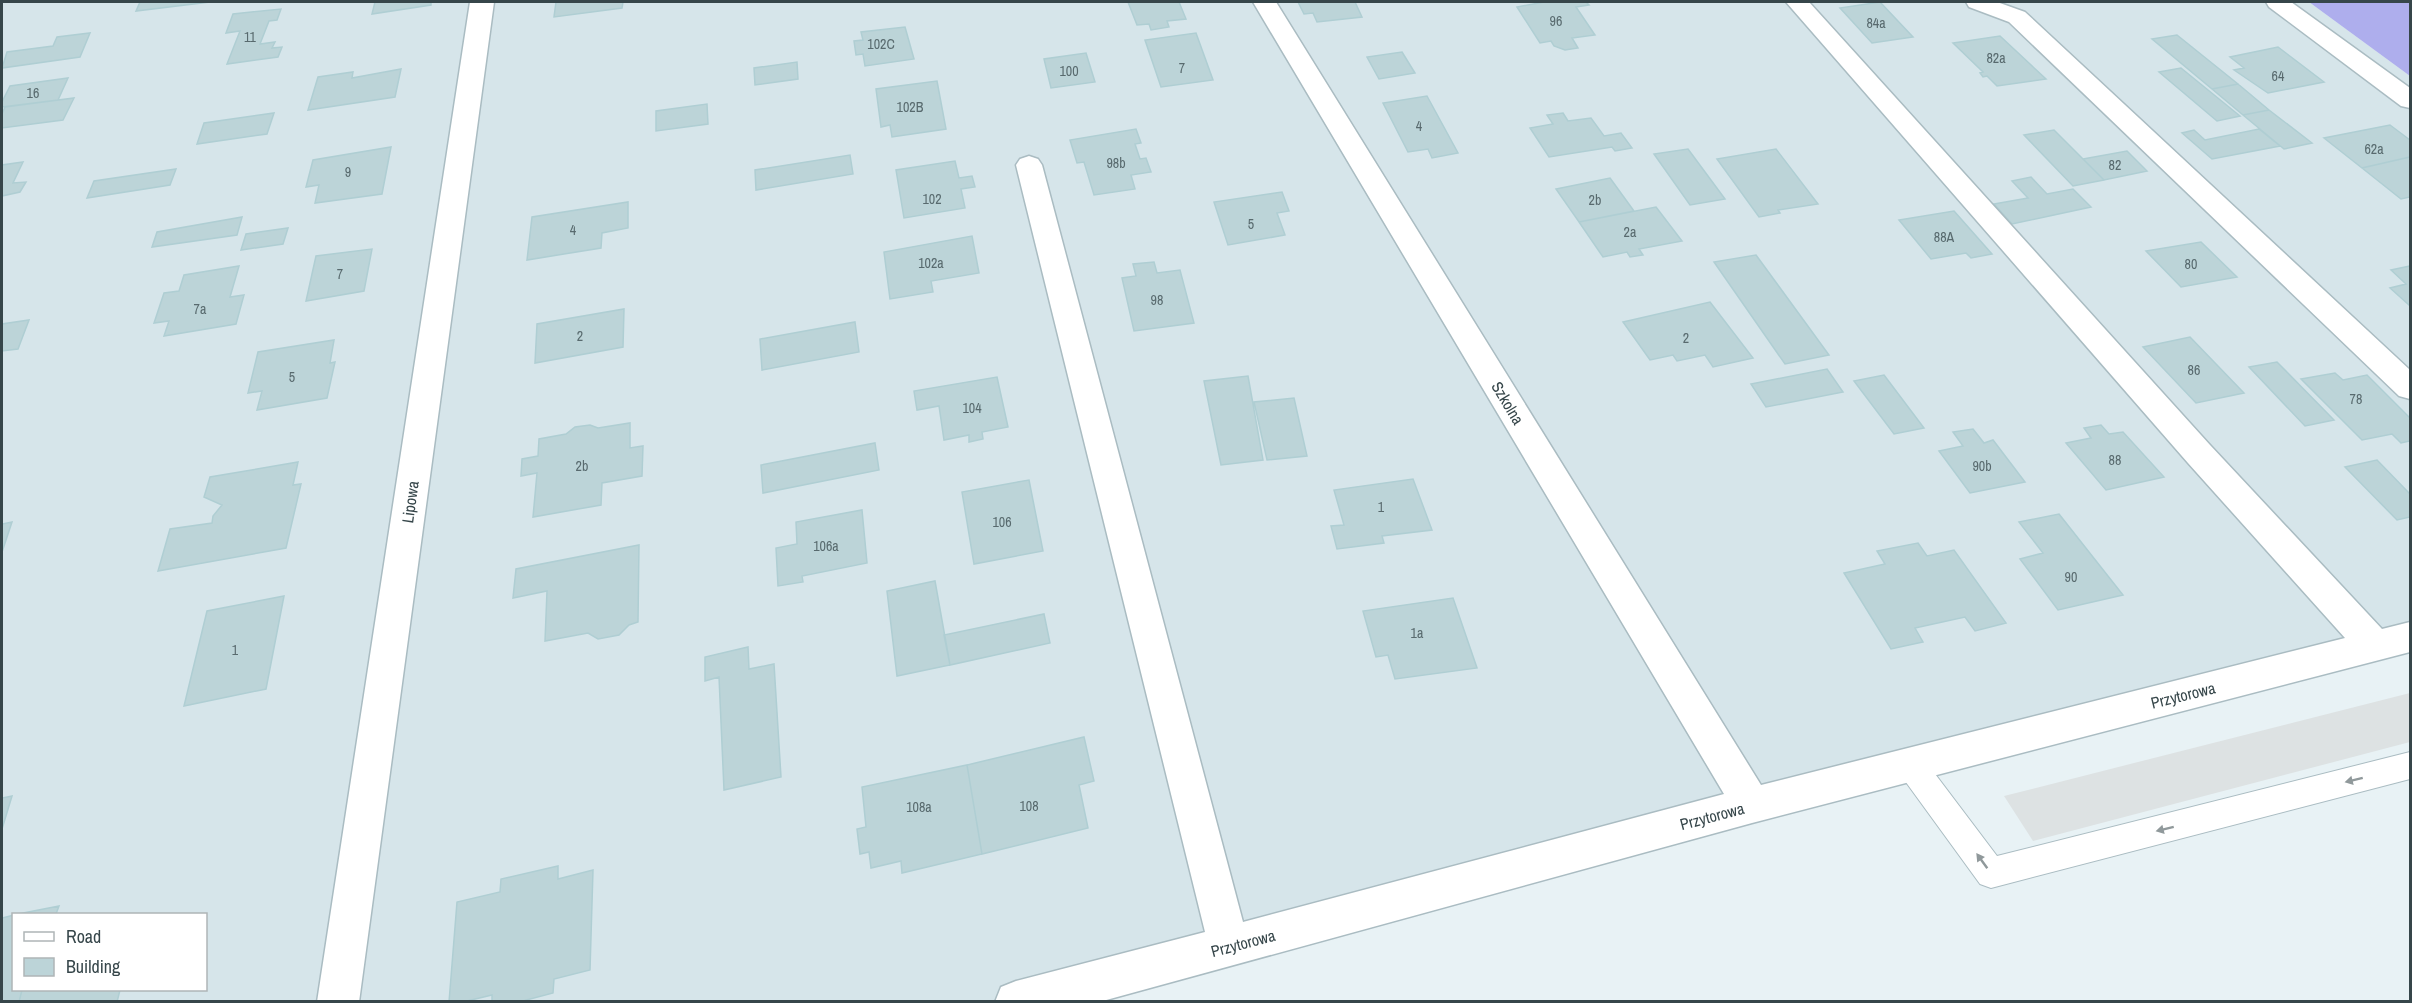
<svg xmlns="http://www.w3.org/2000/svg" width="2412" height="1003" font-family="'Archivo Narrow',sans-serif">
	<rect width="100%" height="100%" fill="#e8f2f5"/>
	<!-- residential -->
	<path fill="#d6e5ea" fill-rule="evenodd" d="M2,2H2309L2410,76V637L1752,805L1016,1001L2,1002ZM14,914H206V990H14Z"/>
	<!-- green -->
	<path fill="#aeaeed" d="M2309,2H2410V76Z"/>
	<!-- parking -->
	<path fill="#dde2e3" d="M2410,693V742L2033,841L2004,796Z"/>
	<!-- building -->
	<path fill="#bcd4d8" stroke="#afced3" stroke-width="1.5" d="M140,2H210L136,11Z
		M375,2H431V5L372,14Z
		M556,2H623L622,8L554,17Z
		M1128,2H1179L1186,19L1167,21L1169,27L1151,30L1149,24L1137,25Z
		M1298,2H1355L1362,17L1317,22L1313,13L1304,14Z
		M1544,2H1586L1589,5L1576,7L1595,35L1572,38L1578,48L1565,50L1554,46L1551,41L1540,43L1517,7Z
		M1880,2L1913,37L1872,43L1840,8Z
		M281,9L277,20L269,21L260,44L275,42L272,48L282,47L278,57L227,64L240,31L226,33L233,14Z
		M905,27L914,59L865,66L863,54L856,55L854,41L863,40L861,32Z
		M90,33L80,57L2,68L7,52L53,46L57,37Z
		M1196,33L1213,80L1161,87L1145,40Z
		M2177,35L2238,84L2212,89L2152,39Z
		M2000,36L2046,79L1997,86L1987,76L1983,77L1980,73L1983,72L1953,43Z
		M2278,47L2324,82L2268,93L2234,70L2244,68L2230,57Z
		M1402,52L1415,73L1379,79L1367,57Z
		M1086,53L1095,82L1051,88L1044,59Z
		M797,62L798,79L755,85L754,68Z
		M2181,68L2240,116L2217,121L2159,72Z
		M401,69L395,97L308,110L318,77L353,72L352,78Z
		M68,78L58,100L2,107V102L10,86Z
		M937,81L946,129L892,137L890,125L881,127L876,89Z
		M2238,84L2269,110L2243,115L2212,89Z
		M1427,96L1458,153L1432,158L1428,149L1408,152L1383,103Z
		M74,98L63,120L2,128V114L5,107Z
		M707,104L708,124L656,131V111Z
		M2269,110L2312,143L2284,149L2243,115Z
		M274,113L267,134L197,144L204,123Z
		M1563,113L1568,121L1591,118L1604,136L1621,133L1632,148L1615,151L1612,147L1549,157L1530,128L1553,124L1547,115Z
		M2390,125L2410,140V157L2362,168L2324,138Z
		M1136,129L1141,143L1135,144L1140,159L1146,158L1151,172L1131,175L1135,189L1094,195L1084,162L1077,163L1070,140Z
		M2259,129L2280,146L2212,159L2182,133L2194,130L2205,140Z
		M2054,130L2104,180L2073,186L2024,135Z
		M391,147L382,194L315,203L319,185L306,187L313,160Z
		M1688,149L1725,199L1690,205L1654,154Z
		M1776,149L1818,204L1778,210L1780,213L1759,217L1717,159Z
		M2127,151L2147,171L2104,180L2083,159Z
		M850,155L853,174L756,190L755,170Z
		M2410,157V197L2401,199L2362,168Z
		M955,161L959,178L972,176L975,187L961,189L965,208L904,218L896,170Z
		M23,162L13,183L26,182L20,192L2,196V165Z
		M176,169L170,185L87,198L94,181Z
		M2031,177L2047,194L2073,189L2091,207L2012,224L1994,204L2028,198L2012,181Z
		M1610,178L1634,211L1579,222L1556,189Z
		M1282,192L1289,211L1277,213L1285,235L1228,245L1214,202Z
		M628,202V228L602,233L601,248L527,260L532,217Z
		M1656,207L1682,241L1639,249L1643,255L1630,257L1627,252L1603,257L1579,222Z
		M1954,211L1992,254L1971,258L1966,253L1931,259L1899,220Z
		M242,217L237,235L152,247L157,232Z
		M288,228L283,244L241,250L246,234Z
		M972,236L979,273L931,281L933,292L890,299L884,252Z
		M2201,242L2237,277L2181,287L2146,251Z
		M372,249L364,291L306,301L316,256Z
		M1756,255L1829,355L1785,364L1714,262Z
		M1154,262L1157,273L1180,270L1194,323L1134,331L1122,278L1136,276L1133,264Z
		M239,266L230,297L244,295L236,324L164,336L169,321L154,323L164,293L179,291L184,275Z
		M2410,266V304L2409,305L2390,288L2406,284L2391,270Z
		M1710,302L1753,358L1713,367L1705,355L1677,361L1673,355L1650,360L1623,322Z
		M624,309L623,347L535,363L537,324Z
		M29,320L18,349L2,351V324Z
		M855,322L859,352L762,370L760,339Z
		M2190,337L2244,393L2196,403L2143,347Z
		M334,340L330,363L335,362L327,398L257,410L262,391L248,393L258,352Z
		M2277,362L2334,420L2305,426L2249,367Z
		M1827,369L1843,392L1766,407L1751,384Z
		M2335,373L2343,380L2367,375L2410,418V441L2401,443L2392,434L2362,440L2301,379Z
		M1884,375L1924,428L1894,434L1854,381Z
		M1248,376L1263,460L1221,465L1204,381Z
		M997,377L1008,427L982,432L983,439L969,442V435L944,440L939,406L917,410L914,391Z
		M1294,398L1307,456L1267,460L1254,402Z
		M630,423V448L643,446L642,476L602,483L601,505L533,517L537,473L521,476L522,459L538,456L539,439L566,434L575,427L590,425L598,428Z
		M2101,425L2109,434L2123,432L2164,477L2106,490L2066,443L2091,438L2084,428Z
		M1973,429L1984,443L1993,440L2025,482L1970,493L1939,451L1963,446L1953,432Z
		M875,443L879,470L763,493L761,465Z
		M2377,460L2410,494V517L2397,520L2345,467Z
		M298,462L293,485L301,484L286,548L158,571L170,529L212,523L213,516L222,505L204,497L210,477Z
		M1413,479L1432,530L1382,536L1384,543L1337,549L1331,526L1344,525L1334,490Z
		M1029,480L1043,551L974,564L962,492Z
		M862,510L867,563L802,576L803,582L778,586L776,548L797,544L796,522Z
		M2059,514L2123,595L2058,610L2020,559L2043,553L2019,522Z
		M12,522L2,552V524Z
		M1918,543L1927,556L1954,550L2006,623L1975,631L1965,617L1915,628L1923,642L1891,649L1844,573L1885,564L1877,551Z
		M639,545L638,622L629,625L619,635L598,639L588,633L545,641L547,591L513,598L516,569Z
		M935,581L950,665L897,676L887,591Z
		M284,596L266,689L184,706L207,611Z
		M1453,598L1477,668L1395,679L1388,655L1376,657L1363,611Z
		M1044,614L1050,643L950,665L944,635Z
		M748,647L749,669L774,664L781,777L724,790L719,677L705,681V657Z
		M1084,737L1094,781L1079,785L1088,828L982,854L967,765Z
		M967,765L982,854L902,873L901,861L871,868L869,852L860,854L857,829L866,827L862,787Z
		M12,796L2,829V798Z
		M558,866V879L593,870L590,970L554,979L553,993L519,1002H492V995L463,1002H449L457,902L500,892L501,879Z
		M59,906L56,914H18Z
		M14,915V990H22L19,1002H2V918Z
		M22,990H120L117,1002H19Z"/>
	<g fill="none" stroke-linecap="round" stroke-linejoin="round">
		<defs>
			<path id="lane" d="M1910,751L1920,754L1997,856L2410,752V779L1991,888L1980,884L1900,774L1895,764L1900,754Z"/>
			<path id="street" d="M470,2H494L359,1002H317Z
				M1253,2H1276L1761,785L2345,638L2188,463L1786,2H1809L2210,445L2382,629L2410,622V652L1752,823L1099,1002H995L1001,987L1016,981L1205,932L1016,165L1020,159L1029,156L1038,159L1042,165L1243,922L1724,794Z
				M1966,2H1997L2025,12L2410,370V399L2399,396L2009,22L1969,7Z
				M2266,2H2291L2410,88V108L2401,106L2269,7Z"/>
		</defs>
		<!-- lane casing -->
		<use href="#lane" stroke="#aabcc2" stroke-width="2"/>
		<!-- street casing -->
		<use href="#street" stroke="#aabcc2" stroke-width="3"/>
		<!-- lane -->
		<use href="#lane" fill="#fff" fill-rule="evenodd"/>
		<!-- street -->
		<use href="#street" fill="#fff" fill-rule="evenodd"/>
	</g>
	<!-- one-way arrows -->
	<defs><path id="oneway-solid" d="M-6-.8H1V-3.2L6.5 0L1 3.2V.8H-6Z" transform="scale(1.5)"/></defs>
	<g fill="#90999b">
		<use href="#oneway-solid" transform="translate(2354 780) rotate(166)"/>
		<use href="#oneway-solid" transform="translate(2165 829) rotate(166)"/>
		<use href="#oneway-solid" transform="translate(1982 861) rotate(-126)"/>
	</g>
	<g text-anchor="middle" stroke-width="6" stroke-linejoin="round" paint-order="stroke">
		<!-- number labels -->
		<g font-size="14" fill="#586a6e">
			<text x="1556" y="26">96</text>
			<text x="1876" y="28">84a</text>
			<text x="250" y="42">11</text>
			<text x="881" y="49">102C</text>
			<text x="1996" y="63">82a</text>
			<text x="1182" y="73">7</text>
			<text x="1069" y="76">100</text>
			<text x="2278" y="81">64</text>
			<text x="33" y="98">16</text>
			<text x="910" y="112">102B</text>
			<text x="1419" y="131">4</text>
			<text x="2374" y="154">62a</text>
			<text x="1116" y="168">98b</text>
			<text x="2115" y="170">82</text>
			<text x="348" y="177">9</text>
			<text x="932" y="204">102</text>
			<text x="1595" y="205">2b</text>
			<text x="1251" y="229">5</text>
			<text x="573" y="235">4</text>
			<text x="1630" y="237">2a</text>
			<text x="1944" y="242">88A</text>
			<text x="931" y="268">102a</text>
			<text x="2191" y="269">80</text>
			<text x="340" y="279">7</text>
			<text x="1157" y="305">98</text>
			<text x="200" y="314">7a</text>
			<text x="580" y="341">2</text>
			<text x="1686" y="343">2</text>
			<text x="2194" y="375">86</text>
			<text x="292" y="382">5</text>
			<text x="2356" y="404">78</text>
			<text x="972" y="413">104</text>
			<text x="2115" y="465">88</text>
			<text x="582" y="471">2b</text>
			<text x="1982" y="471">90b</text>
			<text x="1381" y="512">1</text>
			<text x="1002" y="527">106</text>
			<text x="826" y="551">106a</text>
			<text x="2071" y="582">90</text>
			<text x="1417" y="638">1a</text>
			<text x="235" y="655">1</text>
			<text x="1029" y="811">108</text>
			<text x="919" y="812">108a</text>
		</g>
		<!-- street labels -->
		<g font-size="16" fill="#36464a" stroke="#fff">
			<text transform="translate(1508 403) rotate(59)" y="6">Szkolna</text>
			<text transform="translate(410 502) rotate(-82)" y="6">Lipowa</text>
			<text transform="translate(2183 695) rotate(-14)" y="6">Przytorowa</text>
			<text transform="translate(1712 816) rotate(-15)" y="6">Przytorowa</text>
			<text transform="translate(1243 943) rotate(-15)" y="6">Przytorowa</text>
		</g>
	</g>
	<!-- border -->
	<rect width="2412" height="1003" fill="none" stroke="#36464a" stroke-width="6"/>
	<!-- legend -->
	<rect x="12" y="913" width="195" height="78" fill="#ffffff" stroke="#afb5b7" stroke-width="1.5"/>
	<rect x="24" y="932" width="30" height="9" fill="#ffffff" stroke="#afb5b7" stroke-width="1.5"/>
	<text x="66" y="943" font-size="18" fill="#36464a">Road</text>
	<rect x="24" y="958" width="30" height="18" fill="#bcd4d8" stroke="#afb5b7" stroke-width="1.5"/>
	<text x="66" y="973" font-size="18" fill="#36464a">Building</text>
</svg>
